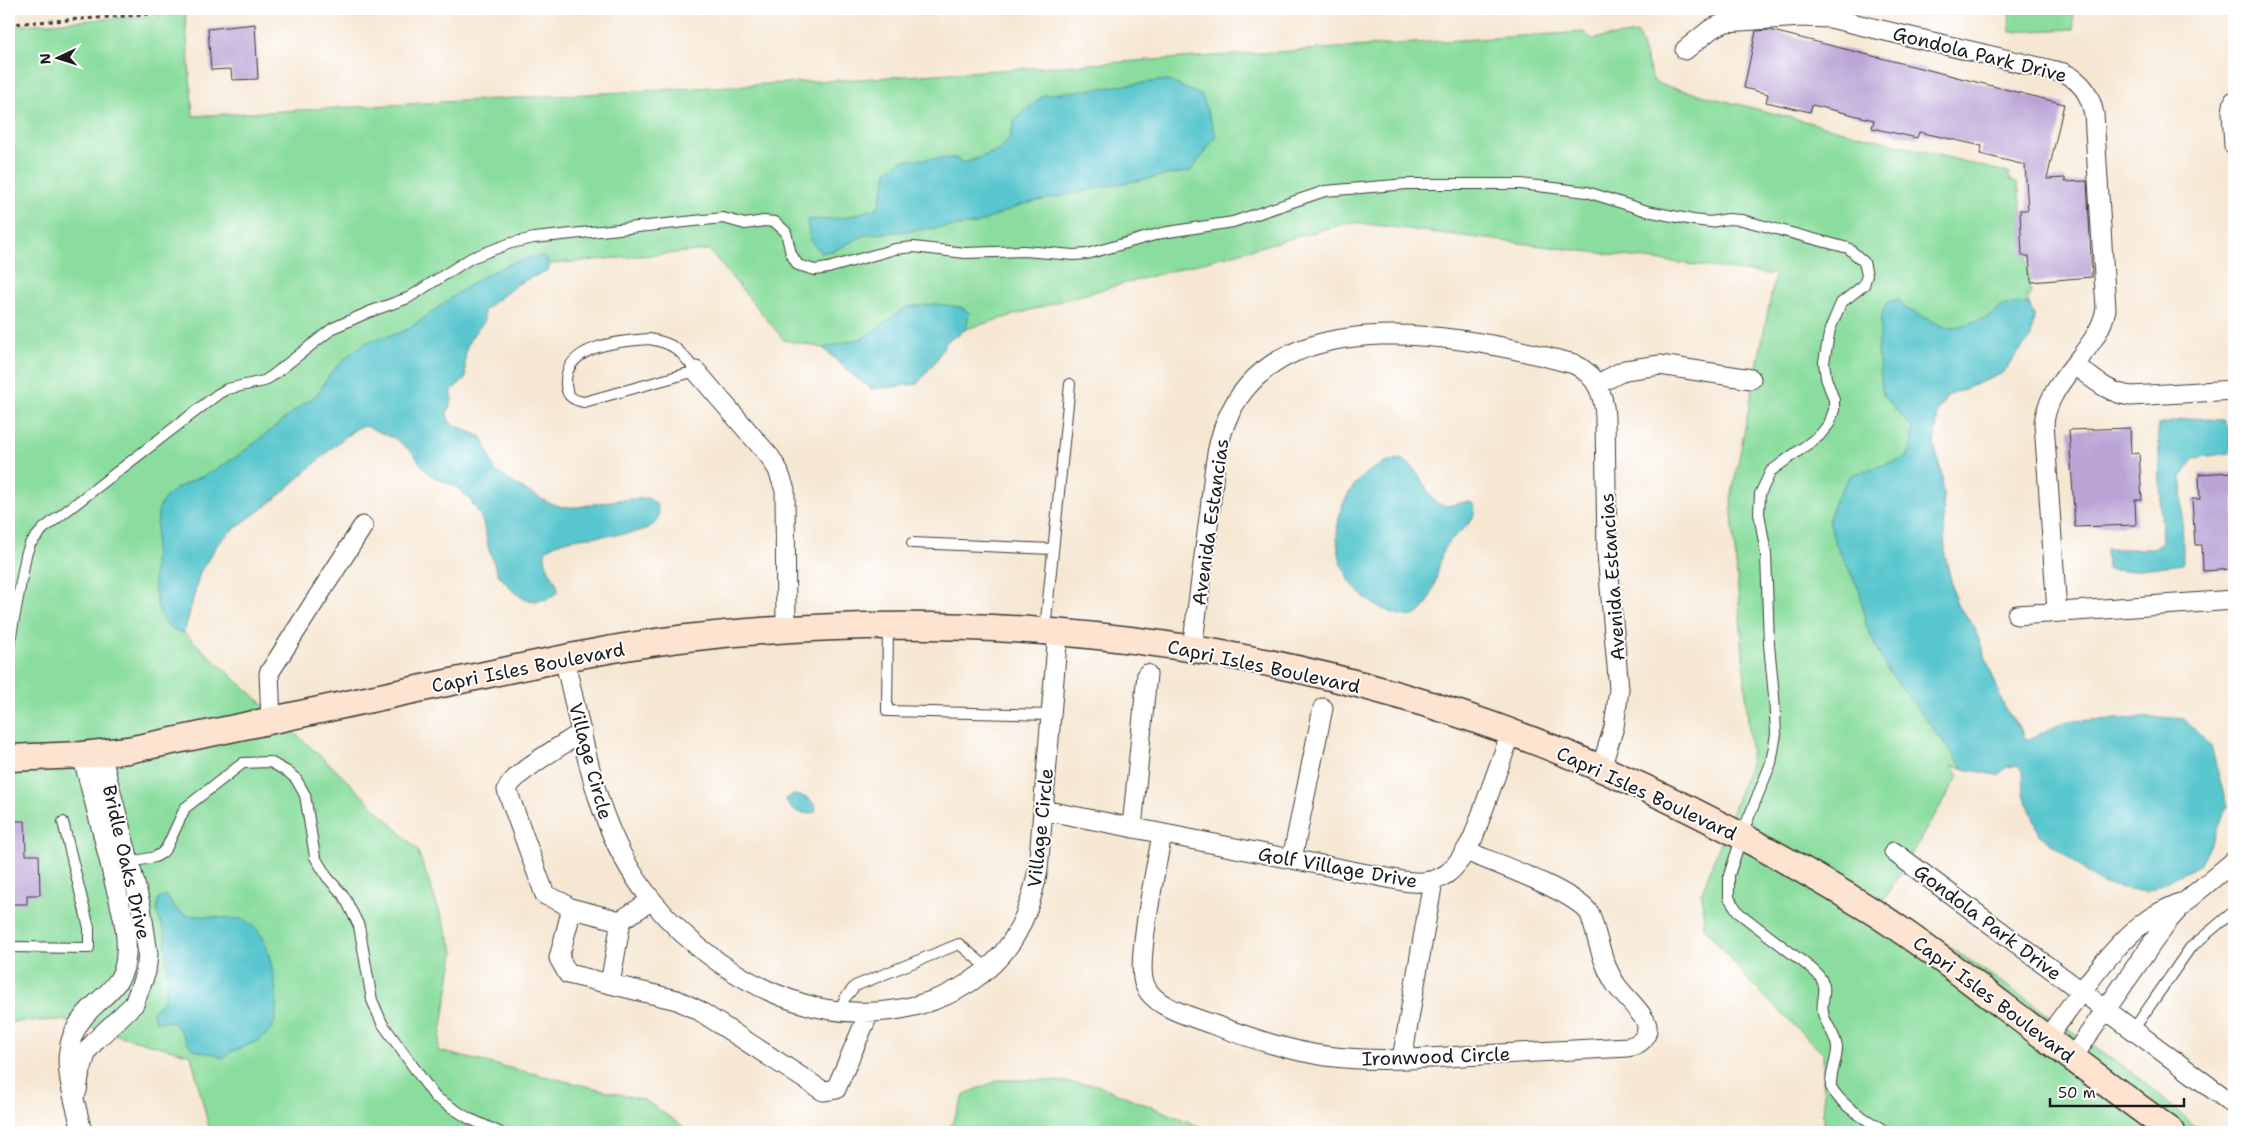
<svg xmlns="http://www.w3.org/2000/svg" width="2243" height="1141" font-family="'Shantell Sans',sans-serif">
	<rect width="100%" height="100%" fill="#fff"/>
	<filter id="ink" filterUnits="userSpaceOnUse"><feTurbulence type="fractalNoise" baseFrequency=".02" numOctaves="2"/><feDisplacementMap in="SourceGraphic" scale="10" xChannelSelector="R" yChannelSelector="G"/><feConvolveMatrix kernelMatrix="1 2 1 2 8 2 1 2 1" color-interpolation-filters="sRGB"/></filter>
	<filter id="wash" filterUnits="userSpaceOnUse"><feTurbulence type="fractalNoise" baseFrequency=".0096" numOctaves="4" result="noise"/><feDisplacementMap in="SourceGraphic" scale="20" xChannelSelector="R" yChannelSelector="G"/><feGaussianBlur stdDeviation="1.12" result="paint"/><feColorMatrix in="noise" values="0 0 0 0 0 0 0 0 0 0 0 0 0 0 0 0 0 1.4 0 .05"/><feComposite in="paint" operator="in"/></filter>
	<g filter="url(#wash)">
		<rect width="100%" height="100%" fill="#f6e7d3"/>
		<!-- green -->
		<path fill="#8add9e" stroke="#537c5d" d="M2009,9H2073L2074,29L2010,32Z
			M185,13L193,116L874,78L1584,32L1592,39L1638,33L1653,80L1662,85L2009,173L2010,180L2018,183L2031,296H2026L2034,316L2031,337L2001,374L1947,396L1938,410L1934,445L1942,476L1945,555L1956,603L1974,627L2005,709L2023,732L2017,765L2007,767L1998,775L1952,766L1959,775L1883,901L2129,1070L2202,1132H2188L1928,937L2155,1132H1824L1823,1054L1749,981L1704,927L1702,892L1751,761L1731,499L1775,275L1351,222L1075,297L966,329L946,342L937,359L917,384L872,389L854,376L823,348L784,340L709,250L550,264L548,270L519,283L484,310L357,428L323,454L274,500L231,531L217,545L200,572L184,633L337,771L417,849L454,952L438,1051L645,1100L691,1132H210L191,1055L61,1020L9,1022V26Z
			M999,1080H1044L1097,1085L1214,1132H948L965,1094Z"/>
		<!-- water -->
		<path fill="#58c6ce" stroke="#3a7175" d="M1167,80L1202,96L1216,136L1191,171L1112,185L1020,205L977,224L865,235L833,251L821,252L810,241L807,220L843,218L877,208L881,198L888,170L903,160L955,158L964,163L1000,150L1010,137L1015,119L1044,95Z
			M542,256C548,259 550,263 548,270L519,283L484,310V323C464,342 464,351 466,378L452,390V401L447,414L450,423L482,437L495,471L521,488L549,503L563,507H578L617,500L648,498L657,505C658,511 660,518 655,523C636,543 570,528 545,551C543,570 559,579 558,592L547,599L536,601L524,599L514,592L498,574L489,550L483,523L479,513L470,500L457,487L434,477L426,471L413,453L396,439L365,426L357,428L349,433L274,500L231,531L217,545L200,572L184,633C140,625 157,545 158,513C163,487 194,482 213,471C244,454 272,429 299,407C305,402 313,399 318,393C322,389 324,382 328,377C337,365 349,354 361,346C375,336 393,337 408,329C450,301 489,262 542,256Z
			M1899,299L1905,308L1942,326L1957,327L1986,318L2005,305L2029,304L2034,316L2031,337L2001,374L1947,396L1938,410L1934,445L1942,476L1945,555L1956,603L1974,627L2005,709L2027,740L2067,721L2162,717L2184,719L2211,746L2227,807L2201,864L2146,892L2102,884L2040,835L2024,794L2023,771L2017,765L2007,767L1998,775L1964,769L1885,666L1866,625L1860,592L1834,540L1829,519L1835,500L1851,475L1906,458L1911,449L1913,428L1883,395L1878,354L1882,313L1888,302Z
			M936,304L961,307L969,313L966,329L946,342L937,359L917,384L872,389L854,376L823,348L863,338L907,307Z
			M2191,418L2223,420L2230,429V453L2194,458L2182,477L2183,564L2124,571L2107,569L2106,549H2153L2162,542L2158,425Z
			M1400,459C1423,468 1424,495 1439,504C1451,510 1464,497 1474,504C1480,524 1451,534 1443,550C1438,567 1434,602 1419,613C1412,619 1401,615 1393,613C1314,588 1321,472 1400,459Z
			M792,795C802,795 812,798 816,808L815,812C804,816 788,811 786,799Z
			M165,895L177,910L186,915L242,919C251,923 260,931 264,940C271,957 283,1012 272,1028C263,1042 243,1046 229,1053L226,1057H218L216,1054C180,1053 190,1034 170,1021L156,1022L152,1012L164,999L168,978L165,934L157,913L158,900Z"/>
		<g id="blocks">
			<!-- building -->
			<path fill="#baa4d6" d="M255,24L258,79L232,80L231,69L211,70L208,29Z
				M1769,30L2064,104L2047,179L2065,178V182L2087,181L2092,277L2031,282L2029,256H2022L2020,210H2028L2025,165L1980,154L1982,146L1919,132L1917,138L1872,128L1874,120L1837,111L1812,105L1810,112L1766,102L1768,94L1744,88L1756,31Z
				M2130,428L2131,454L2139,453L2142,500H2135L2136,525L2075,527L2069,430Z
				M2234,472V569L2203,571L2202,545H2195L2192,499H2200L2199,474Z
				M9,821H25L26,855H39L40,895H27V904H9Z"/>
		</g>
	</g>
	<g filter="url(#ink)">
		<use href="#blocks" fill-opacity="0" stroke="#3d3a37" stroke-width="1"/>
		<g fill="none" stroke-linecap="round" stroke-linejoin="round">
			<defs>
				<path id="lane" d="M649,339C675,343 680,351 696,371L584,402C573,400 567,397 566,385C563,345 621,341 649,339Z
					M912,543L1053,549
					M888,627L887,711L1051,715
					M1045,630L1070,384
					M9,646L26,555L30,544L43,529L218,394L227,389L264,381L272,376L333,328L369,312L408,298L471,258L511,243L534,238L723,218L745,224L764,221L775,222L786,232L791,254L798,265L815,270L828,268L895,249L914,247L965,253L1024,251L1074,255L1087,254L1162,233L1233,222L1325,191L1407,184H1521L1587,192L1647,211L1693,220L1710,222L1728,219L1742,220L1848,248L1864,262L1867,275L1864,285L1841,303L1830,329L1824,362L1826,378L1834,400V410L1829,424L1819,436L1771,471L1760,494L1759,513L1766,554L1769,645L1774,696L1776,734L1771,763L1746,824L1729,875V898L1739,913L1812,969C1836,989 1816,999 1825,1019C1829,1029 1836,1036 1837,1048C1837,1061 1830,1073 1831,1087C1842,1107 1867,1120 1887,1132
					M136,861L155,857L162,853L167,847L185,808L243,763L270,762L288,772L296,779L305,795L315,857L327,877L344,896L359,926L372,1000L382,1023L435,1097L468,1118L499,1132
					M9,947L89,948V928L63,822
					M839,1011L845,998L855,986L959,944L988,968
					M2133,1030L2190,948L2234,911"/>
				<path id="street" d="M1685,50L1711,29L1726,22L1802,17L1830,18L2064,73C2083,82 2090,95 2094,114L2106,309C2098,352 2049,378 2044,423L2057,612
					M2234,101L2232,112L2234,146
					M2075,365C2093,379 2108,393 2131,396L2234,390
					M696,371L770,457L778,470L785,490L786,630
					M1598,384L1625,370L1660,365L1751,379
					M2017,615L2234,600
					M1192,649C1198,603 1204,556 1210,510C1213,481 1215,451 1225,424C1275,295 1472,336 1574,364C1596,375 1604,393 1605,417L1607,554L1619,689L1614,727L1601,768
					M564,658C585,742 594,828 650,898C688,946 743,985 801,1003C873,1026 968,1007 1012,941C1026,919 1033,895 1038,870L1058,632
					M271,720L269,673L363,526
					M582,732C565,744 513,772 507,790L545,895L561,902L570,908V916L559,958L568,974L677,1000L698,1010L823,1091L836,1089L869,1013
					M1043,810L1403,881C1443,887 1455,871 1473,838L1511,733
					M1132,828L1147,674
					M1162,834C1157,864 1136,959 1144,983C1152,1006 1186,1015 1206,1022C1246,1036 1284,1050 1326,1056C1371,1062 1417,1059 1462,1056C1518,1053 1573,1050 1628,1047C1639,1045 1648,1038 1647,1026C1646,1016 1624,996 1617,986C1602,965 1598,938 1590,914C1575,891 1494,863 1466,851
					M1894,852L2234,1105
					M1292,859L1323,708
					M570,908L616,920L620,927L610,984
					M617,923L652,900
					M2046,1039C2074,1003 2110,947 2146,921C2156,913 2168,908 2180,903
					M2072,1058L2167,922L2186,901L2234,861
					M1402,1059L1433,881
					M77,1091L79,1077L87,1051L96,1040L134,1004L146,972L148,954L141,907L101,754
					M82,1132C71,1081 51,1043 97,1003C110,991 122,981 125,963C130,934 120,905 113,877C104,836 93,796 82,755"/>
				<path id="secondary" d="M9,758L82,755L128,750C239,728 350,703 461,680C536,664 611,647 687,638C923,611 1166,628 1394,694C1563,742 1723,819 1872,911C1918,940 1961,974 2005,1007C2060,1049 2116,1091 2172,1132"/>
			</defs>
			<!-- lane casing -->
			<use href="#lane" stroke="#3d3a37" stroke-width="12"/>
			<!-- street casing -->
			<use href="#street" stroke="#3d3a37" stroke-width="21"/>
			<!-- secondary casing -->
			<use href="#secondary" stroke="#3d3a37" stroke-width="29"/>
			<!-- path -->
			<path stroke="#3d3a37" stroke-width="3" stroke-dasharray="4 4" stroke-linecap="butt" d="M9,24L226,9"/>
			<!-- lane -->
			<use href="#lane" stroke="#fff" stroke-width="10"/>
			<!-- street -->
			<use href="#street" stroke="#fff" stroke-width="19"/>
			<!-- secondary -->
			<use href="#secondary" stroke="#fde4d0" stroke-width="26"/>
		</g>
	</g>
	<g text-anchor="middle" stroke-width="4" stroke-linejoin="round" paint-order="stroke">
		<!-- street labels -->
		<g font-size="19" fill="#1c1c1c" stroke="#fff">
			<text transform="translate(1980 54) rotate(14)" y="7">Gondola Park Drive</text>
			<text transform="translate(1210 522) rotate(-82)" y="7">Avenida Estancias</text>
			<text transform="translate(1612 577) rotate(-94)" y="7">Avenida Estancias</text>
			<text transform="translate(1264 666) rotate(12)" y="7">Capri Isles Boulevard</text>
			<text transform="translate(528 667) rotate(-11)" y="7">Capri Isles Boulevard</text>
			<text transform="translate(591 761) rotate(75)" y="7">Village Circle</text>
			<text transform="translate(1647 793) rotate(25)" y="7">Capri Isles Boulevard</text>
			<text transform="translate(1040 828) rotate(-84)" y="7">Village Circle</text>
			<text transform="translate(127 862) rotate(77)" y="7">Bridle Oaks Drive</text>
			<text transform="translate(1338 867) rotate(10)" y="7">Golf Village Drive</text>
			<text transform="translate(1988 922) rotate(37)" y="7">Gondola Park Drive</text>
			<text transform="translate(1994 999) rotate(37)" y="7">Capri Isles Boulevard</text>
			<text transform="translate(1436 1056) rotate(-2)" y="7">Ironwood Circle</text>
		</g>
	</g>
	<!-- margin -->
	<rect width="2243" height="1141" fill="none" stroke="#fff" stroke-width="30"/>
	<!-- north arrow -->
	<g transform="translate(58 58) rotate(266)" stroke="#ffffff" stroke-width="4" paint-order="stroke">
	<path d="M0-4L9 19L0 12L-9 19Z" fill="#1c1c1c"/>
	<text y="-8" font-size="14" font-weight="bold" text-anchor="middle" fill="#1c1c1c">N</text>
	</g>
	<!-- scale -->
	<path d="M2050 1098v8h134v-8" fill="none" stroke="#1c1c1c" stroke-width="2.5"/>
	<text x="2058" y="1098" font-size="15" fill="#1c1c1c" stroke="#ffffff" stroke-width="4" paint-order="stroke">50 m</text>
</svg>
